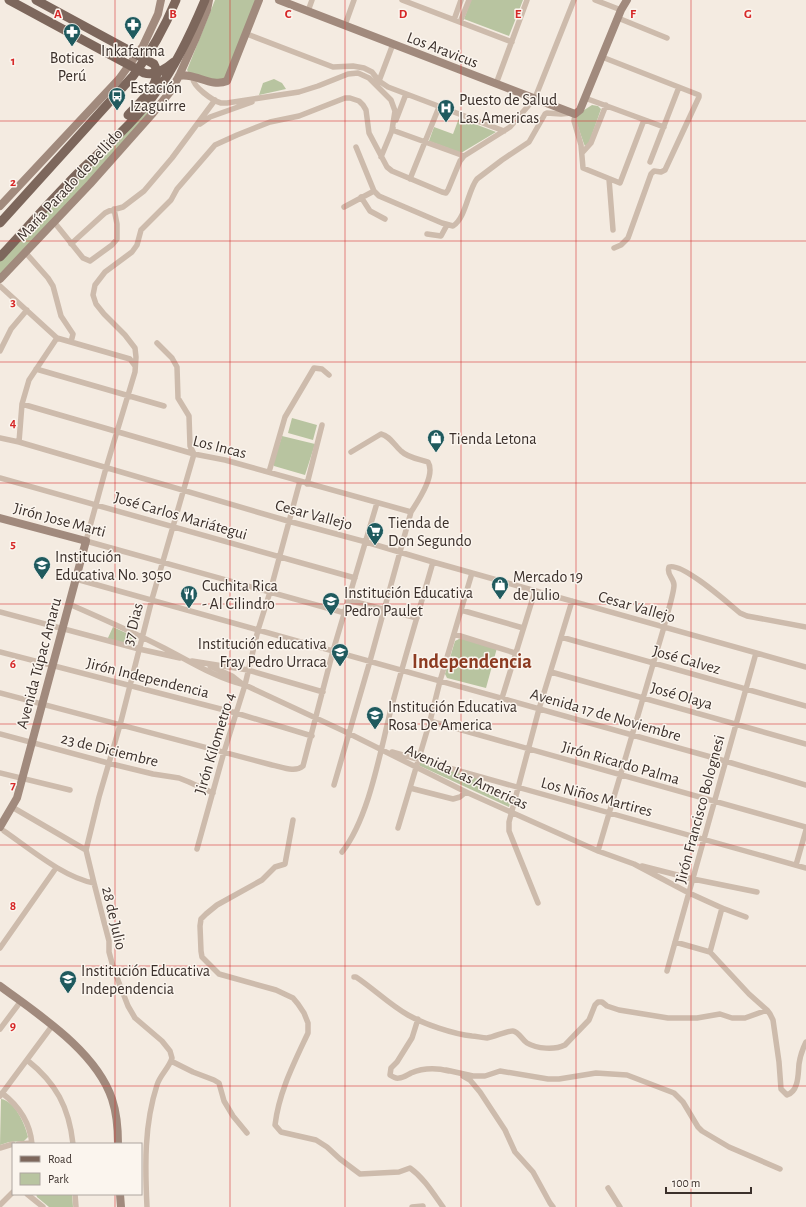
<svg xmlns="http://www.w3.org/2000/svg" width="806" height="1207" font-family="'Alegreya Sans',sans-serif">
	<rect width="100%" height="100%" fill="#f4ebe1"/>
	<!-- green -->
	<path fill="#b8c4a0" d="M215,0H257L227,79L215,80L189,73L187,70Z
		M471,0H523L509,36L464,19Z
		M274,79L282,83L286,89L259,95L263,83Z
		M592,105L598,106L601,109L589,143L585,146L584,144L576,121L578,114Z
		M152,106L155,108L0,277V258L55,202L110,150Z
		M459,118L496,132L461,153L429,141L434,127L453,134Z
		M292,418L317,425L313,440L288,433Z
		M282,436L315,444L305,475L274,466L273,464Z
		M113,627L137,638L135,647L107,640Z
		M461,638L497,648L486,688L447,678L445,674L455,641Z
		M419,761L481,779L478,789L510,803L509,807L418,765Z
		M1,1099C15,1101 25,1124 28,1137L24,1141L9,1142L0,1145Z
		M36,1194H72L73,1207H49L37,1197Z"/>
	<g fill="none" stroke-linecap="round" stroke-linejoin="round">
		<!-- street -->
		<path stroke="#cdbbac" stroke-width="5.5" d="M402,0L512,42
			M595,0L621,10
			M308,11L312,0
			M618,18L667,38
			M454,20L461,0
			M460,22L469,0
			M345,25L354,0
			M247,34L333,67L353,66L364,68L372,72L379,81L388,87L504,131
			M602,57L699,95V97L665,170L661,172L654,171L651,174L628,238L621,245L614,248
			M193,78C192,86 213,101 221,103C223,103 225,103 227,103L299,92L318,86L348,74L358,73L369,78L391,100L395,111L392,130L464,156
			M379,81L393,44
			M496,84L527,0
			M585,98L664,127
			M575,114L574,121L581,145L583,168L620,183L644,120
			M396,120L406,94
			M200,124L210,117L252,102
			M356,147L374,191L379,196L442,223L453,226C466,218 468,190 477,179L502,160L529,142L545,114L547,113L561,114L571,113
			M582,153L591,143L606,105
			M381,157L393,128
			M650,162L679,87
			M410,179L439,107
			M609,179L613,230
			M361,197L370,211L385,219
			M344,207L374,191
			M54,222L83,258L90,261L112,245L117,239V224L114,209
			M427,234L441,236L447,225
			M71,244L105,213L109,211L123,207L144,191L172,158L215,100
			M25,252L48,278L53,286L61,316L73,334L71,342
			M0,286L57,338L130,359L135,366
			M0,351L11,329L27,310
			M36,369L164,406
			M22,404L194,454L225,460L411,512
			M0,438L19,442L288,521L366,542L433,562L806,667
			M19,442L22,404L29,380L57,338
			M269,472L285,417L314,368L322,369L329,375
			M0,478L355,578
			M307,484L322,425
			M76,579L725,761L806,785
			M348,600L417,618
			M69,604C101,618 133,632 164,648C191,662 216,678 245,685L348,733L466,792L598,851L634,864L689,893L722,908L746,917
			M461,610L523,628
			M0,612L139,649L180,658
			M345,613L86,541L106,468L135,372L136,357L135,348L125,335L104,314L96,304L93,295L95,285L105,272L132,252L137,245L141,230L171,200L177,189L215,145L237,135L270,122L299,116L345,98H350L359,101L363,105L366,110L369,133L387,167L392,171L442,192L446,193L448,190L460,161L464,156L510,127L535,98L574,0
			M454,634L515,653
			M561,637L806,706
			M0,652L236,713L312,736
			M192,661L248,670L323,692
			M210,666L232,676L241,683
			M551,672L806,744
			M0,693L272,765C282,767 295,773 303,766L333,651L377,503
			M502,698L535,591
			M430,721L806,827
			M0,734L108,763L153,774L179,778L189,782L213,793
			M392,752L806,868
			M0,773L70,790
			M334,785L370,661L411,512C418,501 436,475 428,462C419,459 408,458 401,451C394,445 390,436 381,434L351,452
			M410,788L453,799L460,797L466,792
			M12,807L86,850
			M293,820L285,864L275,867L262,880L217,905L206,914L201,919L200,926L201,951L202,957L219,974L276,990L293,998L298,1004L304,1013L308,1023V1033C294,1063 279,1092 275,1125L281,1132L316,1140L327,1147L340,1159L360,1174L399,1172L410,1168C424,1178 433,1193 443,1207
			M398,828L430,721L440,681L472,573
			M4,831C29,848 64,878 94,883
			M197,849L224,752L245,685L258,630L270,592L300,481
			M598,851L664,627C666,617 674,594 674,585C674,578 666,575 669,567C682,562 728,603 740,613L747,616L806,627
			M342,852C369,818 380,752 391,709C404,660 419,611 433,562
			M796,865L806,830
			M642,866L693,879L757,892
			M538,903L509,831V822L539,709L572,601
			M675,942L710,952L749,994L767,1010L770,1014L773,1020L779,1062L781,1089L787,1095C799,1091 798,1074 799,1064C800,1057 803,1048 806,1042
			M0,948L56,868
			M710,952L722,908
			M667,971L756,653
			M354,977H356C374,989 390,1005 408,1015C424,1024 453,1034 472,1036C476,1036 482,1038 487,1038C494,1037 509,1030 513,1031C519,1032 522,1040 527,1043C537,1049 555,1050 565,1045L589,1020L595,1005L598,1002H602L607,1006L619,1010L668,1018H697L720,1014L732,1018H745L767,1010
			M418,1019L412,1038L397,1062L391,1068L390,1075C393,1077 396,1079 399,1078C403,1078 407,1075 411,1073C423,1068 437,1068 449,1071
			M0,1029L21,1001
			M27,1060C56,1083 69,1107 73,1144
			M171,1061L193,1072L214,1080L219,1083L224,1101L233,1116L247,1133
			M446,1070L473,1076H485L500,1071L548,1079H559L596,1073L627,1075L674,1093L683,1102L698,1127L702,1131L729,1147L780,1169
			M463,1076L470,1080L480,1092L505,1130L515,1152L533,1172L550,1203L553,1207
			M2,1093C19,1106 30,1122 32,1144
			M0,1096L52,1026
			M18,1144L32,1143
			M0,1148L13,1144
			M608,1188L620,1207
			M27,1194L43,1207
			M75,1194L76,1207
			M0,1205L13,1192
			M147,1207C145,1166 144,1125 157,1085C160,1075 169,1068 172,1058L170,1051L162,1041L135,1018L128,1006L114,970L109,952V941L104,922L94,883L86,850L99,797L120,725L152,599L194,454L190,446L189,416L178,398L177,367L172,358L157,343
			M412,1207L423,1206"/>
		<!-- secondary -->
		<path stroke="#a18a7d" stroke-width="8" d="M279,0L575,114L580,110L621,10L627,0
			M179,76C194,72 211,88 227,81L259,0
			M0,206L119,79L143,46L158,14L161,0
			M0,279L90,184L153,113L170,92L179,76L195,40L207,10L209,0
			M0,518L86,541L17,798L0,827
			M0,986C39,1015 96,1051 112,1099C117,1114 118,1128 118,1144
			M120,1194L121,1207"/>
		<!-- primary -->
		<path stroke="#7d675c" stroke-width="9" d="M9,0L144,73C155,76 166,69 174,62
			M36,0L154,64C165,82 139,103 128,115
			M0,223L133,76C151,52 165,27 176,0
			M0,257C26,229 52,199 79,172C106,146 135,122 157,91C177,64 192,31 205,0"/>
	</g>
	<!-- grid -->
	<path fill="none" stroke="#d62828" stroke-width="1" stroke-opacity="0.55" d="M115,0V1144M230,0V1207M345,0V1207M461,0V1207M576,0V1207M691,0V1207M0,121H806M0,241H806M0,362H806M0,483H806M0,604H806M0,724H806M0,845H806M0,966H806M0,1086H806M115,1194V1207"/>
	<!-- icons -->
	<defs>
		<symbol id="pharmacy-pin" viewBox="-11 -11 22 30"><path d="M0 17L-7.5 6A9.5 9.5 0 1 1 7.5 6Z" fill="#1f5a5e" stroke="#fbf5ee"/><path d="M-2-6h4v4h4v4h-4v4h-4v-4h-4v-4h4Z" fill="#fff"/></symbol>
		<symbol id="bus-pin" viewBox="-11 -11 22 30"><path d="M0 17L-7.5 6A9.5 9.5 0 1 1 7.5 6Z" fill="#1f5a5e" stroke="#fbf5ee"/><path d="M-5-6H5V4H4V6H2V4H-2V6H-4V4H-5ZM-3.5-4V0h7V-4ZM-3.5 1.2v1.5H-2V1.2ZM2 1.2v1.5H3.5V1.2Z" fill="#fff"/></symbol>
		<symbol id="hospital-pin" viewBox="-11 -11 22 30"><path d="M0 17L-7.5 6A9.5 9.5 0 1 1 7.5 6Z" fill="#1f5a5e" stroke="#fbf5ee"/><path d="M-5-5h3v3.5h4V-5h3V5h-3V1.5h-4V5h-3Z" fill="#fff"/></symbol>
		<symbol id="shop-pin" viewBox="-11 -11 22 30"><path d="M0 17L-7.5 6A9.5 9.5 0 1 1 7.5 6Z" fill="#1f5a5e" stroke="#fbf5ee"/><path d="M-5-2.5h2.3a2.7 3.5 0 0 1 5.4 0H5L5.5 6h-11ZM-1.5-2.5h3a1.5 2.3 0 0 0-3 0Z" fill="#fff"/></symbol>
		<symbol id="supermarket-pin" viewBox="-11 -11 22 30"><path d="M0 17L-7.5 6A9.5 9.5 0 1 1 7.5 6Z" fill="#1f5a5e" stroke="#fbf5ee"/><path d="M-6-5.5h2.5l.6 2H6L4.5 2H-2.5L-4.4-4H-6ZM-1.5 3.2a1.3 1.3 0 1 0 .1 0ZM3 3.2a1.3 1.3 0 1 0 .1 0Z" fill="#fff"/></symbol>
		<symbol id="school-pin" viewBox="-11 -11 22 30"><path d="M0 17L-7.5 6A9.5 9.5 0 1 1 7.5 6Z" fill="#1f5a5e" stroke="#fbf5ee"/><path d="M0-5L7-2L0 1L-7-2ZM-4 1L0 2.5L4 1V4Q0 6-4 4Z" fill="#fff"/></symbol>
		<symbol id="restaurant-pin" viewBox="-11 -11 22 30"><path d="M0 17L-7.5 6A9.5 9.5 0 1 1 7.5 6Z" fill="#1f5a5e" stroke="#fbf5ee"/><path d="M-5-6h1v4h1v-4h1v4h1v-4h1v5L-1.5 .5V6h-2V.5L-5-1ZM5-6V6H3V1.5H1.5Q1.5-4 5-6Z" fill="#fff"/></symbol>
	</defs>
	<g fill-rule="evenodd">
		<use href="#pharmacy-pin" x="123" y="15" width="20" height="27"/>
		<use href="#pharmacy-pin" x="62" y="22" width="20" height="27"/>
		<use href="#bus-pin" x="107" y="86" width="20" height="27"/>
		<use href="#hospital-pin" x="436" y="98" width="20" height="27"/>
		<use href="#shop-pin" x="426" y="428" width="20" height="27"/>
		<use href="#supermarket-pin" x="365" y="521" width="20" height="27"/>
		<use href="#school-pin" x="32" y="555" width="20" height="27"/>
		<use href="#shop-pin" x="490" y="575" width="20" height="27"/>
		<use href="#restaurant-pin" x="179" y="584" width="20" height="27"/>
		<use href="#school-pin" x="321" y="591" width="20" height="27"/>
		<use href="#school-pin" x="330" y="642" width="20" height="27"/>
		<use href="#school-pin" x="365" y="705" width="20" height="27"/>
		<use href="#school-pin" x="58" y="969" width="20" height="27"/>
	</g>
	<g text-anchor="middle" stroke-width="3" stroke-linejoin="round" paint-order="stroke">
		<!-- street labels -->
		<g font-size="16" fill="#3b302b" stroke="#fbf5ee">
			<text transform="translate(443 49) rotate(21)" y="6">Los Aravicus</text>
			<text transform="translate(69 184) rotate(-47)" y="6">María Parado de Bellido</text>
			<text transform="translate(220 446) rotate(14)" y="6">Los Incas</text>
			<text transform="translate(314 514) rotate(15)" y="6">Cesar Vallejo</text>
			<text transform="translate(181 515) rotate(16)" y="6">José Carlos Mariátegui</text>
			<text transform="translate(60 519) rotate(15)" y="6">Jirón Jose Marti</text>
			<text transform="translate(637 606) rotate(16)" y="6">Cesar Vallejo</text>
			<text transform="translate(132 624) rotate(-76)" y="6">37 Dias</text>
			<text transform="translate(687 659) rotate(16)" y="6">José Galvez</text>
			<text transform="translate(38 663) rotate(-75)" y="6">Avenida Túpac Amaru</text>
			<text transform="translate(148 677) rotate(14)" y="6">Jirón Independencia</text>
			<text transform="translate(682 695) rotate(16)" y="6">José Olaya</text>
			<text transform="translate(606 714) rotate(16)" y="6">Avenida 17 de Noviembre</text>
			<text transform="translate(214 743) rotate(-73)" y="6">Jirón Kilometro 4</text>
			<text transform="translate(110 749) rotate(14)" y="6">23 de Diciembre</text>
			<text transform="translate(621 762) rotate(16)" y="6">Jirón Ricardo Palma</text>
			<text transform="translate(467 776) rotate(25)" y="6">Avenida Las Americas</text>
			<text transform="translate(597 796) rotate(15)" y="6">Los Niños Martires</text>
			<text transform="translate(699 809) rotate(-75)" y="6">Jirón Francisco Bolognesi</text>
			<text transform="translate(115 918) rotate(77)" y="6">28 de Julio</text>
		</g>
		<!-- poi labels -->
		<g font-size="16" fill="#3b302b" stroke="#fbf5ee" text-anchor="start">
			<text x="133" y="56" text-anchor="middle">Inkafarma</text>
			<text x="72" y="63" text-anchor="middle">Boticas<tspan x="72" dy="18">Perú</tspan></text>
			<text x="130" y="93">Estación<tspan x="130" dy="18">Izaguirre</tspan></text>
			<text x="459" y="105">Puesto de Salud<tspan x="459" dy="18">Las Americas</tspan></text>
			<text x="449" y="444">Tienda Letona</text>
			<text x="388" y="528">Tienda de<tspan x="388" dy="18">Don Segundo</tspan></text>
			<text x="55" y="562">Institución<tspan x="55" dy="18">Educativa No. 3050</tspan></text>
			<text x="513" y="582">Mercado 19<tspan x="513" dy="18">de Julio</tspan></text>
			<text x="202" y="591">Cuchita Rica<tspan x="202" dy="18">- Al Cilindro</tspan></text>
			<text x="344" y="598">Institución Educativa<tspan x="344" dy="18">Pedro Paulet</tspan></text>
			<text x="327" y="649" text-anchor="end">Institución educativa<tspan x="327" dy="18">Fray Pedro Urraca</tspan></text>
			<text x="388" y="712">Institución Educativa<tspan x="388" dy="18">Rosa De America</tspan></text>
			<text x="81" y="976">Institución Educativa<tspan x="81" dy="18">Independencia</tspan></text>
		</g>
		<!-- district labels -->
		<g font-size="20" font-weight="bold" fill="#8c3b22" stroke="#fbf5ee">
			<text x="472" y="668">Independencia</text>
		</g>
	</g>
	<g font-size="13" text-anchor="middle" font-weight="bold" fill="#d62828" stroke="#fbf5ee" stroke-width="3" stroke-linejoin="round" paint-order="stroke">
		<text x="58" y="18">A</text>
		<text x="173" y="18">B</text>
		<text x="288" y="18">C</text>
		<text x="403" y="18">D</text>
		<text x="518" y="18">E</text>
		<text x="633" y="18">F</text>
		<text x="748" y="18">G</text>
		<text x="13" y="65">1</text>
		<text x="13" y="186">2</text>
		<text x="13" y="306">3</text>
		<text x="13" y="427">4</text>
		<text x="13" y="548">5</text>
		<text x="13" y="668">6</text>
		<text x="13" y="789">7</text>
		<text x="13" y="910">8</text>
		<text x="13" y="1030">9</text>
	</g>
	<!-- legend -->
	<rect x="12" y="1143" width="130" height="52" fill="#fbf5ee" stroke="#aea6a0"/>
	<rect x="20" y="1156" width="20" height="6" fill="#7d675c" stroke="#aea6a0"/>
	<text x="48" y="1163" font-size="12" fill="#3b302b">Road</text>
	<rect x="20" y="1173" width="20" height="12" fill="#b8c4a0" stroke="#aea6a0"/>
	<text x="48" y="1183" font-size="12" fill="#3b302b">Park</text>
	<!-- scale -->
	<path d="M666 1187v6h85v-6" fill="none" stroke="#3b302b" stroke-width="2"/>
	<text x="672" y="1187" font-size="12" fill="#3b302b" stroke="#fbf5ee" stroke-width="3" paint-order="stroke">100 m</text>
</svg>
